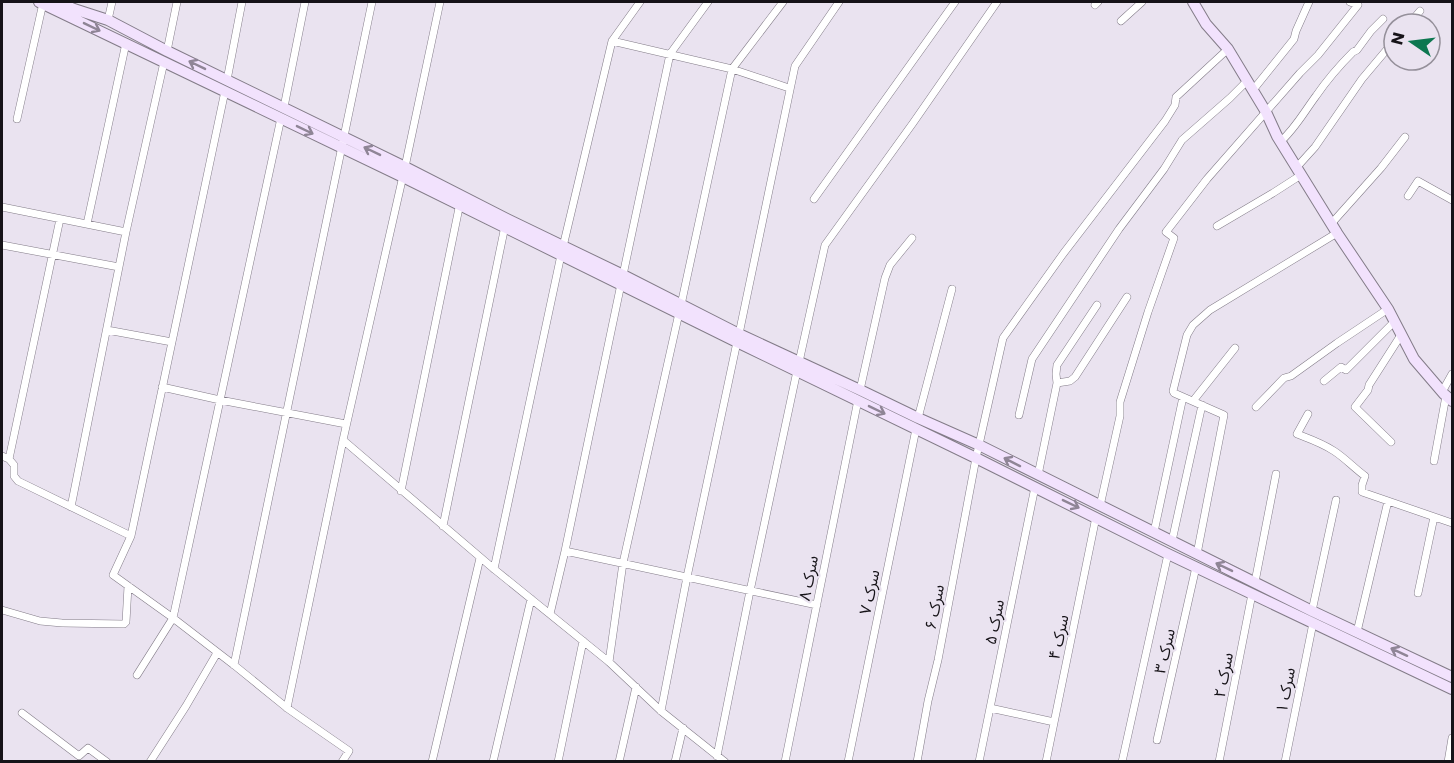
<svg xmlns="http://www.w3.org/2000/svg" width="1454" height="763" font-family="Poppins,'Noto Sans Arabic',sans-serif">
	<rect width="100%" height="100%" fill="#eae3f0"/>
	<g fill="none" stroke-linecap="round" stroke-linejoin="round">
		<defs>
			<path id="street" d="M1095,5L1098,2
				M108,20L112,2
				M1121,21L1142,2
				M1409,24L1420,11
				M612,41L732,69L789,88
				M167,51L177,2
				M227,80L242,2
				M1253,90L1294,39L1296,31L1309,2
				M284,107L305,2
				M17,119L43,3
				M1280,142C1295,129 1304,112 1316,96C1327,80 1340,65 1353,52L1357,50L1371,31L1383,19
				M1296,168L1315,147L1362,79L1394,41
				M1408,196L1418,181L1452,200
				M814,199L955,2
				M2,207L126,232
				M87,224L126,43
				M1331,224L1381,168L1405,137
				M1217,226L1273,193L1301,175
				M2,245L119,267
				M623,275L670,54L708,2
				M681,305L732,69L783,2
				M107,330L172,342
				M739,334L795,66L839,2
				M799,362L825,245L913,123L997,2
				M1324,381L1341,367L1346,370L1394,322
				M1057,383L1070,381L1075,377L1127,297
				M162,387L220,400L346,424
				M860,390L885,278L890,265L912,238
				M1442,392L1452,374
				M1193,401L1235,348
				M1256,407L1284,378L1291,376L1337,343L1388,309
				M1308,414L1297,434C1310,439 1322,443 1334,451C1345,458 1354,468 1365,476L1362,485V492L1452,523
				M1019,415L1032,359L1119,229L1164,169L1182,140L1230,98L1247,81
				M918,418L952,289
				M343,440L494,569L609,662L661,711L725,762
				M1391,442L1355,407L1368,390L1369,385L1401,335
				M2,456L9,459L14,465V476L18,481L131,536L113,575L173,618L234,665L287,708L349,751L342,762
				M9,459L60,219
				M1434,461L1446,396
				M1038,475L1057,383L1056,374L1057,365L1097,305
				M401,491L460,203
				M1100,506L1120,416V402L1148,312L1174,238L1166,232L1207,179L1300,73L1318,55L1358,5L1350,2
				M71,507L126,232L164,62
				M443,526L505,226
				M1154,532L1183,397
				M131,536L225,91
				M1172,541L1202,405
				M565,551L817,605
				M1197,554L1224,415L1174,393L1173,391L1187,335L1193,325L1210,310L1337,233
				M494,569L561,255L612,41L640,2
				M1255,582L1276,474
				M1418,593L1434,517
				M2,610L40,621L62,623L124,624L126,622L128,586
				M1312,611L1336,500
				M550,614L565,551L621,284
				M1357,632L1388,501
				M609,662L623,563L679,313
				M234,665L372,2
				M137,675L173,618L281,118
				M287,708L343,440L405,167L440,2
				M990,708L1054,722
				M661,711L687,577L737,342
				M22,713L79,756L88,748L107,762
				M1157,740L1196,567
				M717,756L750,591L797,371
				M150,762L186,706L217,653
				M432,762L480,558
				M493,762L531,599
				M558,762L583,641
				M619,762L636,687
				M675,762L683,728
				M785,762L858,400
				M848,762L916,429
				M917,762L928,701L938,660L976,458L1003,338L1063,254L1165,121L1175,105L1176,97L1228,49
				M979,762L1035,487
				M1046,762L1096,517
				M1122,762L1168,554
				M1219,762L1252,594
				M1285,762L1313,623
				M1448,762L1452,738"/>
			<path id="secondary" d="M39,2L403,177L737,342L976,458L1168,554L1452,689
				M58,2L74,9L108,20L167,51L405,167L507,219L623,275L739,334L860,390L918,418L979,445L1312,611L1452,677
				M1193,2L1206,24L1228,49L1266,112L1277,136L1337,233L1388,309L1414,359L1444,394L1452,401"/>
		</defs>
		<!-- street casing -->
		<use href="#street" stroke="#837c88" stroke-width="8"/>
		<!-- secondary casing -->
		<use href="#secondary" stroke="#837c88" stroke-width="12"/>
		<!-- street -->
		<use href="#street" stroke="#fff" stroke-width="7"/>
		<!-- secondary -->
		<use href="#secondary" stroke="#f2e2fd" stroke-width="10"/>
	</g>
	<!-- one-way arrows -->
	<defs><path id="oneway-shaft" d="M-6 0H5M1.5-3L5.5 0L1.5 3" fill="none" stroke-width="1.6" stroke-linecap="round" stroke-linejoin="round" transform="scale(1.5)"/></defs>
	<g stroke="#8f8596">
		<use href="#oneway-shaft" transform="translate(92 27) rotate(26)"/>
		<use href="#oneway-shaft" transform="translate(197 65) rotate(-154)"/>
		<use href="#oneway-shaft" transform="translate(305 130) rotate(26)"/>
		<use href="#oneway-shaft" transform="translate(372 151) rotate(-154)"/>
		<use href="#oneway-shaft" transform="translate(877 410) rotate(26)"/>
		<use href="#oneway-shaft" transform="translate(1012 462) rotate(-153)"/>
		<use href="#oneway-shaft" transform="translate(1071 504) rotate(26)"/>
		<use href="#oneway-shaft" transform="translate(1224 567) rotate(-154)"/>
		<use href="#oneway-shaft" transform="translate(1399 652) rotate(-155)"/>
	</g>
	<g text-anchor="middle" stroke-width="4.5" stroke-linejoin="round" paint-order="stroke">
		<!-- street labels -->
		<g font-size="16" fill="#161318" stroke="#eae3f0">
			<text transform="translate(808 578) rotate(-79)" y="6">سرک ۸</text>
			<text transform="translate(869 592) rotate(-78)" y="6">سرک ۷</text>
			<text transform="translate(934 607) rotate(-79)" y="6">سرک ۶</text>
			<text transform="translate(994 622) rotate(-79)" y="6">سرک ۵</text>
			<text transform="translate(1058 637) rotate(-78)" y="6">سرک ۴</text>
			<text transform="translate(1164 651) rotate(-77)" y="6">سرک ۳</text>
			<text transform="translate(1223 675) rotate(-79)" y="6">سرک ۲</text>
			<text transform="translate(1285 690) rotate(-79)" y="6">سرک ۱</text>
		</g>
	</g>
	<!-- border -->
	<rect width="1454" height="763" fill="none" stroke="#161318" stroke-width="6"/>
	<!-- north arrow -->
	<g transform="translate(1412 42) rotate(284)"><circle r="28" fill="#eae3f0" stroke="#95909a" stroke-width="1.5"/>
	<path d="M0-4.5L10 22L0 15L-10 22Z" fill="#0d7750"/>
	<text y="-9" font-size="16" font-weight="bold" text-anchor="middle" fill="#161318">N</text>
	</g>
</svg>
